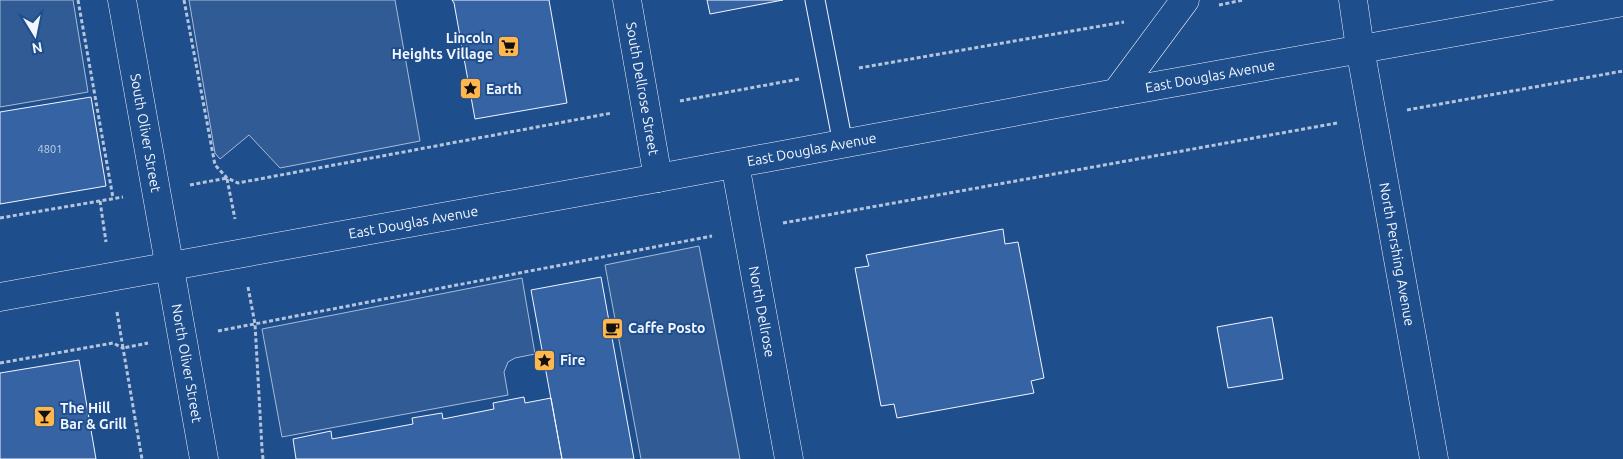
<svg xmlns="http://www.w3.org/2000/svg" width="1623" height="459" font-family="Ubuntu,sans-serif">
	<rect width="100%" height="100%" fill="#1f4e8c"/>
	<!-- parking -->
	<path fill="#305b95" stroke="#a8bbd7" d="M0,0H73L88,92L0,107Z
		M189,0H395L420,141L280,168L249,135L220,159L215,153Z
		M699,246L740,459H641L605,265Z
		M522,278L535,354L515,358L508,362L504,372L508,395L282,437L262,329Z"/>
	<!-- building -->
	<path fill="#3563a3" stroke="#f2f6ff" d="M452,0H549L567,103L475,119L454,3Z
		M707,0H783L710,14Z
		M91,97L106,186L0,204V112Z
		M1003,229L1005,244L1018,242L1044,378L1031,381L1034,393L897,418L894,404L881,406L855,268L869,266L866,255Z
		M601,277L634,459H562L531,290Z
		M1272,317L1283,379L1228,388L1217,327Z
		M79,360L96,459H0V373Z
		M524,397L525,403L551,398L562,459H296L293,439L331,431L332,439L413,424L412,418L442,413L443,419L494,409L493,403Z"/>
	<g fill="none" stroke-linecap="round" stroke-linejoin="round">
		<defs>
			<path id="lane" d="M815,0L843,144"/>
			<g id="street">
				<path id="s1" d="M627,0L658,178"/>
				<path id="s2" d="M1353,0L1360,48L1434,459"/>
				<path d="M1116,93L1185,0"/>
				<path id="s3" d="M735,164L789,459"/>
			</g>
			<g id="secondary">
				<path id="s4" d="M122,0L204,459"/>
				<path id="s5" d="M0,297L658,178L1116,93L1623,2"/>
			</g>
		</defs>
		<!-- lane casing -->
		<use href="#lane" stroke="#f2f6ff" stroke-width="21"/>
		<!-- street casing -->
		<use href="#street" stroke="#f2f6ff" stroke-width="29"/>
		<!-- secondary casing -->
		<use href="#secondary" stroke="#f2f6ff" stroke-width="29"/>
		<!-- path -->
		<path stroke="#b3c4dc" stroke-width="3" stroke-dasharray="4 2.5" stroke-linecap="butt" d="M78,0L113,198
			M184,0L215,165L227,178L238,183L612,113
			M1219,5L1243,0
			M859,68L1124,22
			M680,101L799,79
			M1407,110L1623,71
			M227,179L235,219
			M190,185L227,178
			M100,201L106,242
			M0,218L123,197
			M783,223L1337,123
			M248,287L255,324L262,449L263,459
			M117,312L123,348L148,343
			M218,331L712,236
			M0,363L113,343L123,348L142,459"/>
		<!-- lane -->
		<use href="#lane" stroke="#1f4e8c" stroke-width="19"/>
		<!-- street -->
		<use href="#street" stroke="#1f4e8c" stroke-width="28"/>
		<!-- secondary -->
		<use href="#secondary" stroke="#1f4e8c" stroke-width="28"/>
	</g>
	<!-- icons -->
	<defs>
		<symbol id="supermarket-square" viewBox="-11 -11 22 22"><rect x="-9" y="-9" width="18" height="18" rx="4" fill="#ffb74d" stroke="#1f4e8c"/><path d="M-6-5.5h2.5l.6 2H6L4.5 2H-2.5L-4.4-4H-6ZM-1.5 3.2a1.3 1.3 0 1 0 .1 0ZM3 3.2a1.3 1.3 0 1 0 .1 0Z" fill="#111"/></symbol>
		<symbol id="sight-square" viewBox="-11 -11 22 22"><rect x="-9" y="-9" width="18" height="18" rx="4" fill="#ffb74d" stroke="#1f4e8c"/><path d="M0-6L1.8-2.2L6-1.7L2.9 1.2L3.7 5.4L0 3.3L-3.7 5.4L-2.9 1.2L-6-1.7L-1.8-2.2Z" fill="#111"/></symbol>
		<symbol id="cafe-square" viewBox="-11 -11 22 22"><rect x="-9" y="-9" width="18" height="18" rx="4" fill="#ffb74d" stroke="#1f4e8c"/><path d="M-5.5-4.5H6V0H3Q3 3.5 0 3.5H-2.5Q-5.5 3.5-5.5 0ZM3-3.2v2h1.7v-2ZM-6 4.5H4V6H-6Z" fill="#111"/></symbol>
		<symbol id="bar-square" viewBox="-11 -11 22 22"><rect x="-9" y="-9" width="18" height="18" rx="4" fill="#ffb74d" stroke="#1f4e8c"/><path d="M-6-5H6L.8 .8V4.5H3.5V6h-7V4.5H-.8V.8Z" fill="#111"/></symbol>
	</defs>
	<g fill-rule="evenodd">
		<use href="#supermarket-square" x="496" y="34" width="25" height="25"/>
		<use href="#sight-square" x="458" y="76" width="25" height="25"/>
		<use href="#cafe-square" x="600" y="316" width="25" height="25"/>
		<use href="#sight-square" x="532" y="348" width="25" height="25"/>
		<use href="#bar-square" x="32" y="404" width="25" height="25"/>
	</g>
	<g text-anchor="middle" stroke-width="4" stroke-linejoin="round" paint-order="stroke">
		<!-- number labels -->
		<g font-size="11" fill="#c3d1e8">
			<text x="50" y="153">4801</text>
		</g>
		<!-- poi labels -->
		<g font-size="14" font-weight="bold" fill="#f2f6ff" stroke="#1f4e8c" text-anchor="start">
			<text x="493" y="43" text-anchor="end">Lincoln<tspan x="493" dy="16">Heights Village</tspan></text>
			<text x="486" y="94">Earth</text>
			<text x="628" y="333">Caffe Posto</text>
			<text x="560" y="365">Fire</text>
			<text x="60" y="413">The Hill<tspan x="60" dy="16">Bar &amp; Grill</tspan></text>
		</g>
		<!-- street labels -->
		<g font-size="14" fill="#f2f6ff" stroke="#1f4e8c">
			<text dy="5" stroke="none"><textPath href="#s5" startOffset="1230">East Douglas Avenue</textPath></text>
			<text dy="5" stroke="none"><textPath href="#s1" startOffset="90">South Dellrose Street</textPath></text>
			<text dy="5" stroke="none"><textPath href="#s4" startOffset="135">South Oliver Street</textPath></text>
			<text dy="5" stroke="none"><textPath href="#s5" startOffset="825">East Douglas Avenue</textPath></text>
			<text dy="5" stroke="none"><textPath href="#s5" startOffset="420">East Douglas Avenue</textPath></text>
			<text dy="5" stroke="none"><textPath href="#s2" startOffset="258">North Pershing Avenue</textPath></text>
			<text dy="5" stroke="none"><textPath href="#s3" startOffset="150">North Dellrose</textPath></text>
			<text dy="5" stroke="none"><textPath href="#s4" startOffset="369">North Oliver Street</textPath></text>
		</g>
	</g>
	<!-- north arrow -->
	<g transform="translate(35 35) rotate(170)" stroke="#1f4e8c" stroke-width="4" paint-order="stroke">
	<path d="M0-4L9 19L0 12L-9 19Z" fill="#f2f6ff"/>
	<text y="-8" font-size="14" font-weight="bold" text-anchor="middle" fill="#f2f6ff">N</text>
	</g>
</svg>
